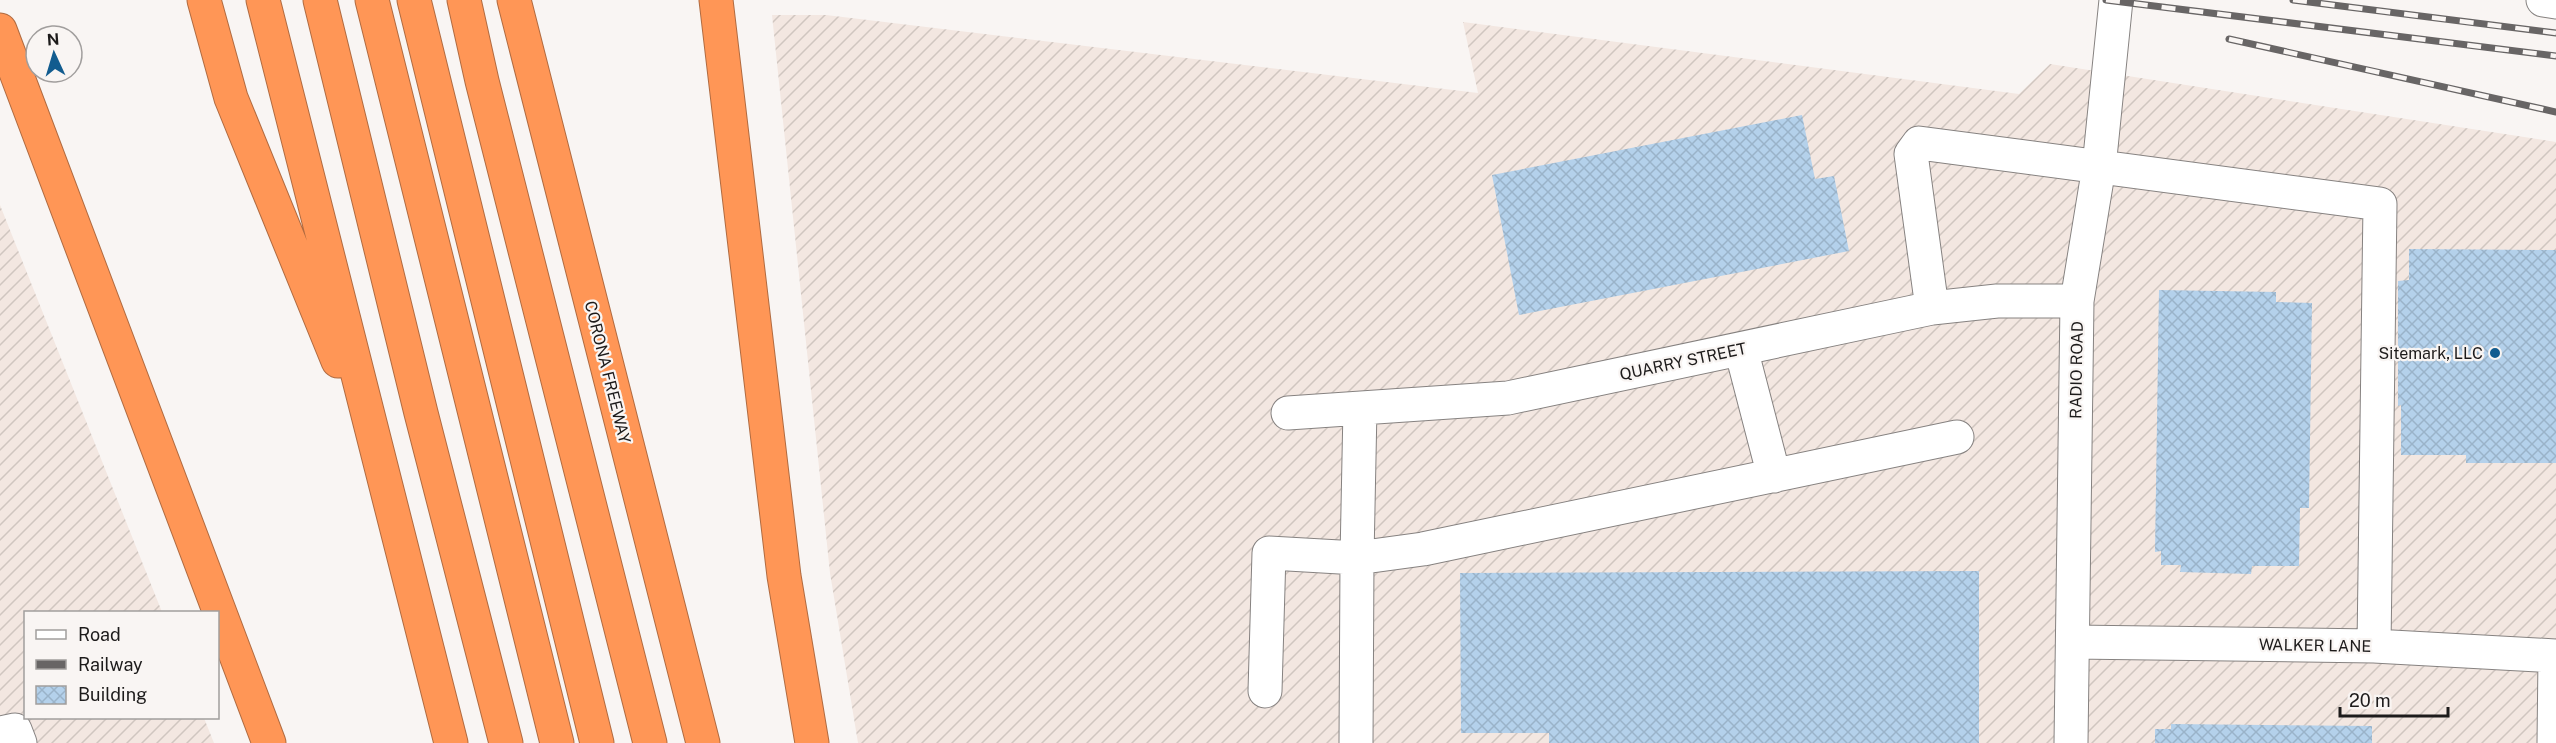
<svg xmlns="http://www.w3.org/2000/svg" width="2556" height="743" font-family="'Public Sans',sans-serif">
	<defs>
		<pattern id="industrial-furrows" width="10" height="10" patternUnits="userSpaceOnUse" patternTransform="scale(1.5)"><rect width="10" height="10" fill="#f3e7e1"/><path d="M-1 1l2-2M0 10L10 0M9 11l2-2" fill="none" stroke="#d0c6c0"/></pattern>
		<pattern id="building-cross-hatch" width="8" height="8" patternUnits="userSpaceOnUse" patternTransform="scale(1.5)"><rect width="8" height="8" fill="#b4d1eb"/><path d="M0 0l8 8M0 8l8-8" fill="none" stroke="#9ab3c9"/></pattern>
	</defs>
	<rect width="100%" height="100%" fill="#f9f5f3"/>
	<!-- industrial -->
	<path fill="url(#industrial-furrows)" d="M772,15H826L1478,93L1463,22L2019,94L2050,64L2556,142V743H858L830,573Z
		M0,205L162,612H26V718H204L214,743H0Z"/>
	<!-- building -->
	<path fill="url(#building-cross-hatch)" d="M1802,115L1815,179L1834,176L1849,251L1519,315L1492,175Z
		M2409,249L2556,250V463H2466V455H2401V405L2398,406V281L2409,280Z
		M2159,290L2276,292V302L2312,303L2309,508H2300L2299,566H2252L2251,574L2180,572L2181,565H2161V551L2155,552Z
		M1979,571V743H1549V733H1461L1460,573Z
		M2171,724L2372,726V743H2155V729H2171Z"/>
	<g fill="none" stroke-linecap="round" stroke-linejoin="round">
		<defs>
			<path id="minor" d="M2543,0L2556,2
				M1932,308L1911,154L1919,143L2380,204L2374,646
				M1741,349L1774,476
				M1360,408L1357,558L1423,549L1957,437
				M1288,413L1508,398L1932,308L1997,301H2077
				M2073,642L2374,646L2556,656
				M1265,691L1269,553L1357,558L1356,743
				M0,733L15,730L20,743
				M2071,743L2077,301L2099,167L2116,0
				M2554,743L2555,656"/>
			<path id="highway" d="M204,0L231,98L338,361
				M263,0L451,743
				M320,0L421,413L506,743
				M372,0L557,743
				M414,0L597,743
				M464,0L482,81L650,743
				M514,0L703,743
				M716,0L784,576L812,743
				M0,30L269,743"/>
		</defs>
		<!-- minor casing -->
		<use href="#minor" stroke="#868280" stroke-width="35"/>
		<!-- highway casing -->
		<use href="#highway" stroke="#b06b41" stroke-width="35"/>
		<!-- minor -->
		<use href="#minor" stroke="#fff" stroke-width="33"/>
		<!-- highway -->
		<use href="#highway" stroke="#ff9656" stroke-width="33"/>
		<defs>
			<path id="rail" d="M2106,0L2556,56
				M2293,0L2556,33
				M2229,39L2556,112"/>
		</defs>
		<!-- rail casing -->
		<use href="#rail" stroke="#686565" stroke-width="7"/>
		<!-- rail -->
		<use href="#rail" stroke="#f9f5f3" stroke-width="4.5" stroke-dasharray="14" stroke-linecap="butt"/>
	</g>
	<!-- markers -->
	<circle fill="#125c8f" stroke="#f9f5f3" stroke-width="2" cx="2495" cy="353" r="6"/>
	<g text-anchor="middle" stroke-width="4.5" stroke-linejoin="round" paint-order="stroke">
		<!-- poi labels -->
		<g font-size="16" fill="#1d1b1b" stroke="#f9f5f3" text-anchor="end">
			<text x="2483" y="359">Sitemark, LLC</text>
		</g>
		<!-- street labels -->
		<g font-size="16" fill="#1d1b1b" stroke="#f9f5f3">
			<text transform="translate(1683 361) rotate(-12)" y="6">QUARRY STREET</text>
			<text transform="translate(2076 370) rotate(-89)" y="6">RADIO ROAD</text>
			<text transform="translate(608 372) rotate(76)" y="6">CORONA FREEWAY</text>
			<text transform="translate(2315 645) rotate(1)" y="6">WALKER LANE</text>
		</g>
	</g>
	<!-- legend -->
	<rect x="24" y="611" width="195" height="108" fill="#f9f5f3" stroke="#a19e9d" stroke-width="1.5"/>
	<rect x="36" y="630" width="30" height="9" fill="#ffffff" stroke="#a19e9d" stroke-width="1.5"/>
	<text x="78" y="641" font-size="18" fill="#1d1b1b">Road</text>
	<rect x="36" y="660" width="30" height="9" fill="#686565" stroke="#a19e9d" stroke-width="1.5"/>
	<text x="78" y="671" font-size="18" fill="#1d1b1b">Railway</text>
	<rect x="36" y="686" width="30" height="18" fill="url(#building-cross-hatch)" stroke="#a19e9d" stroke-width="1.5"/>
	<text x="78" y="701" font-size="18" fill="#1d1b1b">Building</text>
	<!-- north arrow -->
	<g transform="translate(54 54) rotate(356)"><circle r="28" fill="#f9f5f3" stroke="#a19e9d" stroke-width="1.5"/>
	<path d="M0-4.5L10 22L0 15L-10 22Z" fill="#125c8f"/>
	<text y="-9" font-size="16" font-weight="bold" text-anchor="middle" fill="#1d1b1b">N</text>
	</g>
	<!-- scale -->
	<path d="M2340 707v9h108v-9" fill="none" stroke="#1d1b1b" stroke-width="3"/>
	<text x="2349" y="707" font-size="18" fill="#1d1b1b" stroke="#f9f5f3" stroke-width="4.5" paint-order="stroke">20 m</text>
</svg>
